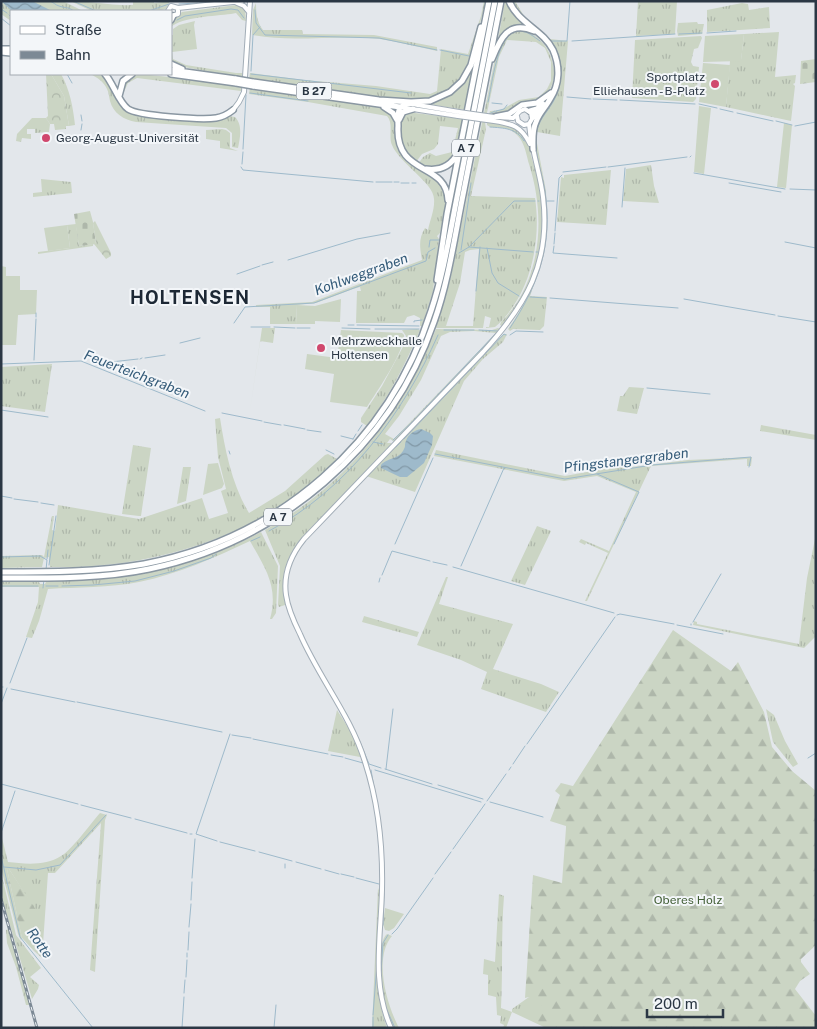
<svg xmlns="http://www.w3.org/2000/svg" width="817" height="1029" font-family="'Public Sans',sans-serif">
	<defs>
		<pattern id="grass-tufts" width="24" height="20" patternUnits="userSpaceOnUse" patternTransform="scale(1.25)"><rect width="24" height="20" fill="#cbd5c4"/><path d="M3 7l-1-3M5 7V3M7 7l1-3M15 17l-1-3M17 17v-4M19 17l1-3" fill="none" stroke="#aeb7aa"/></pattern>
		<pattern id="forest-firs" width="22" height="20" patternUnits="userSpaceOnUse" patternTransform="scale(1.25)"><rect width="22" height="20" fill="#cbd5c4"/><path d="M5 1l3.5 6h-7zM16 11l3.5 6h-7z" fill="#aeb7aa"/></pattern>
		<pattern id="cemetery-stones" width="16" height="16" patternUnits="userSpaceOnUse" patternTransform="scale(1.25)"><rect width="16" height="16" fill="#cbd5c4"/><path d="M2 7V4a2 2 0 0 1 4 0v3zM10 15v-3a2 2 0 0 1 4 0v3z" fill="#aeb7aa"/></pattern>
		<pattern id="park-crowns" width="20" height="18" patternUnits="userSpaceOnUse" patternTransform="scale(1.25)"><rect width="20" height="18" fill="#cbd5c4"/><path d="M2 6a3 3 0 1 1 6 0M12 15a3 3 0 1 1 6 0" fill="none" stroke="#aeb7aa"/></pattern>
		<pattern id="water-waves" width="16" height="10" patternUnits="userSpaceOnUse" patternTransform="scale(1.25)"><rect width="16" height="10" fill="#9ebacb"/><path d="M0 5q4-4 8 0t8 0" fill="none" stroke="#8198a6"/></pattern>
	</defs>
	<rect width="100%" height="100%" fill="#e3e7eb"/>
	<!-- grass -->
	<path fill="url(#grass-tufts)" fill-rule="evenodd" d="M1,1H63L83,11H11V21L1,14Z
		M70,1C92,1 111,6 133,5V1H154V3L170,1L166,9L157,11H92Z
		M484,1H486L468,67L459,82L445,94L430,99L416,101L354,94L249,79L250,73L304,80L376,86L430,94L437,91L441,49L468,54L481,16Z
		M505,1H507L529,27C513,27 508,26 498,40Z
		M511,1H515L524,16L550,39L568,41L560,136L537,132L536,138L546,191L547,223L544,254L530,296L547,297L544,326L540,330L513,329L510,331L508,329C537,288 552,242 544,191C542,173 533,153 535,135C536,119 549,111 553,98C557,86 556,68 558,55L522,17Z
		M638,1H677L675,34L636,36Z
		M256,3C256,14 257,22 263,30H302L303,34L374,35L437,47V51C418,47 399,42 380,39C337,34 294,43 252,35L253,10Z
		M742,3L748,4L749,10L769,7L770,28L707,32V10Z
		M236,5L245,9L246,21L242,20L236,13L231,14C215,16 182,17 171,27L173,19L182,12Z
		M195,21L194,25L197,49L172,52L173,59L186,65L236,73H242V78L184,67L171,62V35H173V29L179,25Z
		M697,22L698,24H704L702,34L678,36L677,31L678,23Z
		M516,30C544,29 564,68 549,91C543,100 532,103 523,107C511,111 501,116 489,114L490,111L501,110L519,100L539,97L547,89L551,81V62L545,48L536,42L507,40L499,57L485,122L486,129L471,196L535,198C542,244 529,298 495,327L486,328V327H489L491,318L485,316L483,328H436L451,276L497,49C501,41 507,34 516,30ZM479,249L473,326H446L460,283L465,252L470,250Z
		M779,32L775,77L796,75L795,83L793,84L795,86L791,121L726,107L730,61L741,60L744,34Z
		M480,33L465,110L428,104L448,96L461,84Z
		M701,36L702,38L698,48L694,49L691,62L693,66L699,67L696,99L693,102L632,98L635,40Z
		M51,74H61C70,90 73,107 75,125L69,126L64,96Z
		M90,74H102L105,76C115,94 118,110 140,115L218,120L229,116L235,117C243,125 240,138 238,148L232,147V133L226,128L136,122C124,120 113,113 110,101C109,97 109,93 107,89C104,82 97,77 90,74Z
		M140,74L199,80L242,86L241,91L137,78L128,83L123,94H121C123,83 128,76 140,74Z
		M250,87L383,108L394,116C396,130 393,142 400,154C405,162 413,167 421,171C454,186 446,203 440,233L437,236L439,239L433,291L422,326H420V318L414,315L407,317L404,323H356L357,291H361L360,287L353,289L316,303L297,305L296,324H270V307H256V305L312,302L422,260C420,248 418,239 425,228L428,230C430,220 435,209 434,199C434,183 399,163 392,145C388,136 394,124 387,116L308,102L249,94Z
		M407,112L464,119C458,145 455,178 418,164L423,157L430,153L436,156L452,152L458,128L440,126L438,144L434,149L422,154L416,162C412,159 407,155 404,150C399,139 396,120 407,112Z
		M32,118H46L50,124L49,132L35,133V129H27V134H31V139L22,138L21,142L16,141L17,134Z
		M487,122C501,124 512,124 522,134C528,140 530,151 532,159C548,208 546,261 517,305C513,312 508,322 502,326L500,325L501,322C542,281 546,217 529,164C526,153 524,138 512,131C506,127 497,128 490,127L487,125Z
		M222,129L226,130L230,133V148L238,151L220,148V141L206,139V130Z
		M651,165L654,186L659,203L623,201L626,169Z
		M611,170L606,225L557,222L561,177L564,178V175Z
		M41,179L71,182L72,193L33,197V193L42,192Z
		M76,224L79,246L93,244V246L38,254V252L70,248L67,225Z
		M262,328H275L273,343L260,341L249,418Z
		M498,328L500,329L485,348L395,442L390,439L387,443H391V445L296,546L285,569L283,585L286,602L285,605L279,607L278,605L280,566L265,530C345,486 403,414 436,329L492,330ZM474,331L496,333L394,439L385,434L399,416L421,380L441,336L450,332Z
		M417,329L420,330C404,367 391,393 367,426L361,422V418L382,386L405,343L406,336L402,330Z
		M504,334H507L503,342L483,359L464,381L415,492L366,476Z
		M52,364L45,412L1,406V367Z
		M629,387L644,388L637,414L617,411L620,396H623Z
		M220,418C225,450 232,485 249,513L285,491L325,455L328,454L337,459C266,534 158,568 57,567H50L49,557L44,558L42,567L1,568V556L42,555L44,557L52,516H54L52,530L55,531L58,505L139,519L202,498L209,519L228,513L221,491L226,489L218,457L215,419Z
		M761,425L816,435V440L760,431Z
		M133,445L151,448L141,516H139L122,514Z
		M436,450L565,476L625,465L624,468L688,460L752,457L751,466H747V459L651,466L587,601H585L608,553L586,543L585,545L579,542L581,539L609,551L636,492L597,476L564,481L434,456Z
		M183,467H191L186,501L177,504Z
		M537,526L551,531L525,585L511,581Z
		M261,532L278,566L276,613L272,619H270C279,587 265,568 250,541C214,558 178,574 139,582C109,588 78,587 48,589L39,621L32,638L26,637L38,602L39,587H1V582H39L40,584H45L46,582C74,580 103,580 130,576C176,568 220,554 261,532Z
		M816,534V636L804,648L693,625L694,621L697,622V624L799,644L807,578Z
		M446,577H448L439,604L513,624L493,669L541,684L559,692L546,712L481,689L487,672L461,660L417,645Z
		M364,616L419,632L417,637L362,622Z
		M766,709L774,715L785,741L798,764L793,767L773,742Z
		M337,710L351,732L361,755L360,757L328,751Z
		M100,813L107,815L105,820L95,972L90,970L101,823L55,873H48L42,958L34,951L37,913L9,869H7L22,938L21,940L18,934L1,868V842L2,838L8,862C25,864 46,866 61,856C71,851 91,823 100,813Z
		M1,872L16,935L41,968L30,977L39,985L38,989L32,999L1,895Z
		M378,888C384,900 379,921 379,934C377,967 376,997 387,1028H372Z
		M499,894L504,896C501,933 503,971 501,1008L512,1012V1009L529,997L542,1003V1015L512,1012L506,1028H503L504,1025L500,1023L501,1016L497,1015L496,997L488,995V975L483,974L484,959L495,962Z
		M385,908L404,914L394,928L389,931L385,930L383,924Z
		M9,929L30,1005H26L16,967L7,943L6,930Z
		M387,934L392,936C373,958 387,1005 399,1028H394C389,1019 384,1008 382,998C380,986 377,941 387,934Z"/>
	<!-- forest -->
	<path fill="url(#forest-firs)" d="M673,630L731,671L738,662L764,712L772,747L792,771L816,791V945L801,959V962L810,974L800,981L795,989L816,1016V1028H546L512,1012L527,1011L530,1013L542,1014V1004H533L529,997L525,998L533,875L562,883L566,828V826L550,821L560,795L555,791L561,783L573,786Z
		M7,869H9L38,913L34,951L22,938Z"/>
	<!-- cemetery -->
	<path fill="url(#cemetery-stones)" d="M816,59V82L800,84L801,61Z
		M90,211L93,222L96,244L79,246L74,214Z"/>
	<!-- park -->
	<path fill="url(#park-crowns)" d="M46,74H51L64,96L69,126H66V129L55,130L54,124H50L46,118L48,116Z
		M95,221L111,253V256L106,259L94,244L96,243L93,223Z"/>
	<!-- garden -->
	<path fill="#cbd5c4" d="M744,34L741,61L703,62L705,36Z
		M703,63L730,65L726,107L699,102Z
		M699,106L711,108L704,174L694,172Z
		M784,123L792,125L786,188L777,187Z
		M67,225L70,248L48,251L44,228Z
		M1,266L6,267V276H20V290H37L36,314L18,315L16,345H1Z
		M341,299L340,322L315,321V324H296L297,305L315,306Z
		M341,330L402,333L404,335C405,351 376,393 367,407L330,402L334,374L305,369L307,354L337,358Z
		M218,463L224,484L222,488L203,495L208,464Z"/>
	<!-- water -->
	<path fill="url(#water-waves)" d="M1,1H32L52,11H12Z
		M421,429L430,433L433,436L432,445L424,463L407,477H400L381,468V465C388,457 399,460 404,449C406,445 404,445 406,441C408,434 415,430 421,429Z"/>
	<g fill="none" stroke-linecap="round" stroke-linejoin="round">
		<!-- stream -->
		<path stroke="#9ebacb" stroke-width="1" d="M49,1C54,2 55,5 59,6C65,8 69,7 74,11
			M73,1L96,11
			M207,2L213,1
			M199,3L205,2
			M179,4L198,3
			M1,9L7,13
			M255,10L256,23L265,35L379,38L437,50
			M149,11L169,4
			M9,15L11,17
			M1,18L11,26
			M177,20L185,16L231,9L238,10L244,18
			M707,33L736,31
			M679,34L702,33
			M551,41H567L570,1
			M572,41L675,34
			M440,50L469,56
			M251,71L253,35L260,27
			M67,74L72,83
			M251,74L327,83
			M328,83L411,93
			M250,93L308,101
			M567,97L591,99
			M593,99L617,100
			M620,100L695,104
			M488,102C492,85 497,32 519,31C528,31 534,37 540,41
			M492,103L502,104
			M699,104L717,108
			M720,109L733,112
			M496,113V111L504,109L507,105
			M737,113L773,121
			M489,114L495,111
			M81,115L82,121
			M776,121L792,125
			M795,126L816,122
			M490,127C504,128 516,128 524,141L526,140
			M81,130L82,124
			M243,149L246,95
			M690,157L691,156
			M242,164L243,152
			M241,167L243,170L373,182
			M608,167L687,157
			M563,172L606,167
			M694,173L785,189
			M376,182H392
			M394,182H399
			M401,183H409
			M412,183H416
			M729,183L781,192
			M790,189L816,190
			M538,201H539
			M547,201H554
			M622,207L625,168
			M555,231L559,178L562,175
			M785,242L816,248
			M554,244L555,233
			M554,246L553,253L617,258
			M429,247L430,240H439
			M469,247L533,252
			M487,248L492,273L498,283L519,296
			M461,250L471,183
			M536,252H538
			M459,253L469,247L514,201H535
			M288,260L357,239L390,233
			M262,265L273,262
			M237,274L260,266
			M476,291L480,247
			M530,297L546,298
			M550,298L678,308
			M684,299L775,315
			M778,316L816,322
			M36,317V313
			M414,322V321L422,320
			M234,323L245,307L314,303L426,261L428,252L435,248
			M348,325H354
			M357,325L419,326
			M251,327H270
			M274,327L295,328
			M297,328H310
			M342,328L370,329
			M510,328C539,284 553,244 545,191C542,173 534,153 536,135C538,120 546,114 553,102C564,83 564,58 551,41
			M375,329H419
			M444,330H474
			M479,330L497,331
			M510,335L516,331L543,332
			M180,343L200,338
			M145,358L165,355
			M140,359L142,358
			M34,360L36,319
			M111,362L138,359
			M1,364L81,361L205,411
			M647,388L710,394
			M1,410L48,417
			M222,413L262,421
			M264,422L281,425
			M284,425L305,429
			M307,430L321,432
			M358,431L362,425
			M341,436L353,439
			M353,439L356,434
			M404,439L504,334L506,335
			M393,440L413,421L498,331
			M373,442L383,444
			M396,447L401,442
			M326,450L334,454
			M229,451L230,454
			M435,454L565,479L652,465L751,457L749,467
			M597,474L639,492L614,544
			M1,496L12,498
			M14,499L38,502
			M41,503L54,505
			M269,531C347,490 403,414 438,335
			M251,541L260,537
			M395,544L433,458
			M1,557L40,556L47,560L46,570
			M47,559L48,550
			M433,562L447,565
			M49,565L56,516
			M461,566L504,468
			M453,567L614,613
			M382,575L392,551L430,561
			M379,582L380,578
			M1,586H38
			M46,586H58
			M62,586L93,585L135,581L174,571L211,558L216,554
			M43,588L44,579
			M617,615L620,614L674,624
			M693,622L721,574
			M677,625L723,634
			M691,625V624
			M10,683L27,638
			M1,687H3
			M11,689L75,702
			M77,702L222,732
			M1,704L7,688
			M346,713L360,742L369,764L381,768
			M232,735L251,738
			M253,739L328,754
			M527,744L615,617
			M331,755L343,757
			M345,758L363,763
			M808,758L816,753
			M513,764L525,746
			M385,769L432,784
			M386,769L393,709
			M371,770L376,799
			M375,770L481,802
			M509,770L511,767
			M1,784L78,804
			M438,785L483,799
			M487,801L506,774
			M490,802L543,817
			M81,805L131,818
			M135,819L187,833
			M1,833L15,791
			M190,834H192
			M217,841L196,834L230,734
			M220,842L255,851
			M453,849L485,804
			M259,852L292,861
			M1,856L20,937L93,1028
			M296,862L321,869
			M4,867L36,870L60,865L106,815
			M285,868V864
			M325,870L339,874
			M341,874L354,877
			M435,874L451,852
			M192,878L195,839
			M356,878L379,884
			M191,900L192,882
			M383,925L384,893
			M189,927L191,904
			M392,934L397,929L433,878
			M188,950L189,932
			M187,957V953
			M381,972L383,943L388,935
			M186,977L187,960
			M184,993L185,980
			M386,1008L395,1028
			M373,1015L377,964
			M373,1017V1028
			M182,1028L184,997
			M274,1028L276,1005"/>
		<defs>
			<path id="major" d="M237,3L244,6L249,12
				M178,8L242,1
				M168,11L171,6L178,8V14L171,16
				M400,107L405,104H412L459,112
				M400,107L458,116
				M233,110L239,102L244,92L250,1
				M496,117L513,118L520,111L525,109L531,113L532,119L529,124L524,125L518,121L517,116
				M494,121C513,124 521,126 530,144
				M529,124L531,141
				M391,1028C371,984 381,936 382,890C383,847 378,802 365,762C351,716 319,678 300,634C294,622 288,609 286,595C283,574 291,555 304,539L483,352C526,305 551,263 543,197C541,180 536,164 533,148"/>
			<path id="highway" d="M509,1C518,23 543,30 553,50C560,66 560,84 550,99C546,107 539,113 536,122C532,130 533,140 533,149
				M171,20L173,16
				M1,49H11
				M1,52L11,53
				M492,59C500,39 508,20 534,31
				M171,64L182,69
				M171,70L236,79
				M105,74C113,83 119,103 128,109C138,116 202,120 216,118C223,117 228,114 233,110
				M171,74L236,83
				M253,82L379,100L411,102L430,101L450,92L462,81L471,65L481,27
				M253,86L400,107C397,114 398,120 398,126C395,177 446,161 448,200
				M119,96L123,81L132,74
				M384,107L393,113L397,120
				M530,111L537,109L543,104
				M494,117L509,114L522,105L537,103L551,93
				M533,117L539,110
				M399,120L403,112L413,109
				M426,169C440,171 451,166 458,153
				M437,280L447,214L489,1
				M1,572C49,572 97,572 144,564C280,538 389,443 431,311C444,272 450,232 458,192C470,129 482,65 495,1
				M1,578C51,578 101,579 149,569C279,542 391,448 434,322C449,280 455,234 464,190C476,127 489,64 501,1"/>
		</defs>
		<!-- major casing -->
		<use href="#major" stroke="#a2adb7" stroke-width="6"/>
		<!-- highway casing -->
		<use href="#highway" stroke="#8a97a2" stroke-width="8"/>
		<!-- major -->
		<use href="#major" stroke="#fff" stroke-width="4"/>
		<!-- highway -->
		<use href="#highway" stroke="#fff" stroke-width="5"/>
		<defs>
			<path id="rail" d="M1,899L37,1028"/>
		</defs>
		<!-- rail casing -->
		<use href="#rail" stroke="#7c8995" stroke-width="3"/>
		<!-- rail -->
		<use href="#rail" stroke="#f3f6f9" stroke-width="1" stroke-dasharray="4" stroke-linecap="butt"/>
		<defs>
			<path id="major-bridge" d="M459,112L494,117
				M458,116L494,121"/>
			<path id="highway-bridge" d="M236,79L253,82
				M236,83L253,86"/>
		</defs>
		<!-- major-bridge casing -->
		<use href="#major-bridge" stroke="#a2adb7" stroke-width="6" stroke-linecap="butt"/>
		<!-- highway-bridge casing -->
		<use href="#highway-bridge" stroke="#8a97a2" stroke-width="8" stroke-linecap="butt"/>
		<!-- major-bridge -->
		<use href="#major-bridge" stroke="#fff" stroke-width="4"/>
		<!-- highway-bridge -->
		<use href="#highway-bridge" stroke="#fff" stroke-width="5"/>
	</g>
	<!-- markers -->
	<g fill="#d0486d" stroke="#f3f6f9" stroke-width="2">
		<circle cx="715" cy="84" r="5"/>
		<circle cx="46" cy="138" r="5"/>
		<circle cx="321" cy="348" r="5"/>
	</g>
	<g text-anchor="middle" stroke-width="4" stroke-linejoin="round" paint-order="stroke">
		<!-- shield labels -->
		<g fill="#f3f6f9" stroke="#67707a" stroke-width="1">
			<rect x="296.5" y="82.5" width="35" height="17" rx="4"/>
			<rect x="452" y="139.5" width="28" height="17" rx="4"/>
			<rect x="264" y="508.5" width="28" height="17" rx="4"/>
		</g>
		<g font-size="11" font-weight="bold" fill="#2b3744">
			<text x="314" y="95">B 27</text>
			<text x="466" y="152">A 7</text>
			<text x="278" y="521">A 7</text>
		</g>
		<!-- poi labels -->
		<g font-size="12" fill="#2b3744" stroke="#f3f6f9" text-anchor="start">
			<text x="705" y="81" text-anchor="end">Sportplatz<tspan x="705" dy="14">Elliehausen - B-Platz</tspan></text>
			<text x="56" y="142">Georg-August-Universität</text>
			<text x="331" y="345">Mehrzweckhalle<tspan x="331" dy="14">Holtensen</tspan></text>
		</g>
		<!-- park labels -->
		<g font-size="12" fill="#446038" stroke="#f3f6f9">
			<text x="688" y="904">Oberes Holz</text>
		</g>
		<!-- water labels -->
		<g font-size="14" font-style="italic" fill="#345b79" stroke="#f3f6f9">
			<text transform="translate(361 274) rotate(-20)" y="5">Kohlweggraben</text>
			<text transform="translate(137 374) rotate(21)" y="5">Feuerteichgraben</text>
			<text transform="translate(626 460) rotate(-7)" y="5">Pfingstangergraben</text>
			<text transform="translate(40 943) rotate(55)" y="5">Rotte</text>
		</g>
		<!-- district labels -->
		<g font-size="18" font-weight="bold" letter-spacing="1" fill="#1d2835" stroke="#f3f6f9">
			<text x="190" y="304">HOLTENSEN</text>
		</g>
	</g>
	<!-- border -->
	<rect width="817" height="1029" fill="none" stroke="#2b3744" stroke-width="5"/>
	<!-- legend -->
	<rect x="10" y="10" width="162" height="65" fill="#f3f6f9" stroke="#a3aab1"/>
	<rect x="20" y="26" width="25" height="8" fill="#ffffff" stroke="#a3aab1"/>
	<text x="55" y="35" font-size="15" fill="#2b3744">Straße</text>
	<rect x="20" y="51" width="25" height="8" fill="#7c8995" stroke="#a3aab1"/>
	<text x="55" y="60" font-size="15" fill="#2b3744">Bahn</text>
	<!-- scale -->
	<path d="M647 1009v8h76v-8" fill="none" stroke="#2b3744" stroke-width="2.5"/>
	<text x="654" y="1009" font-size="15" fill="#2b3744" stroke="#f3f6f9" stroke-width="4" paint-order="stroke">200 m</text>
</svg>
